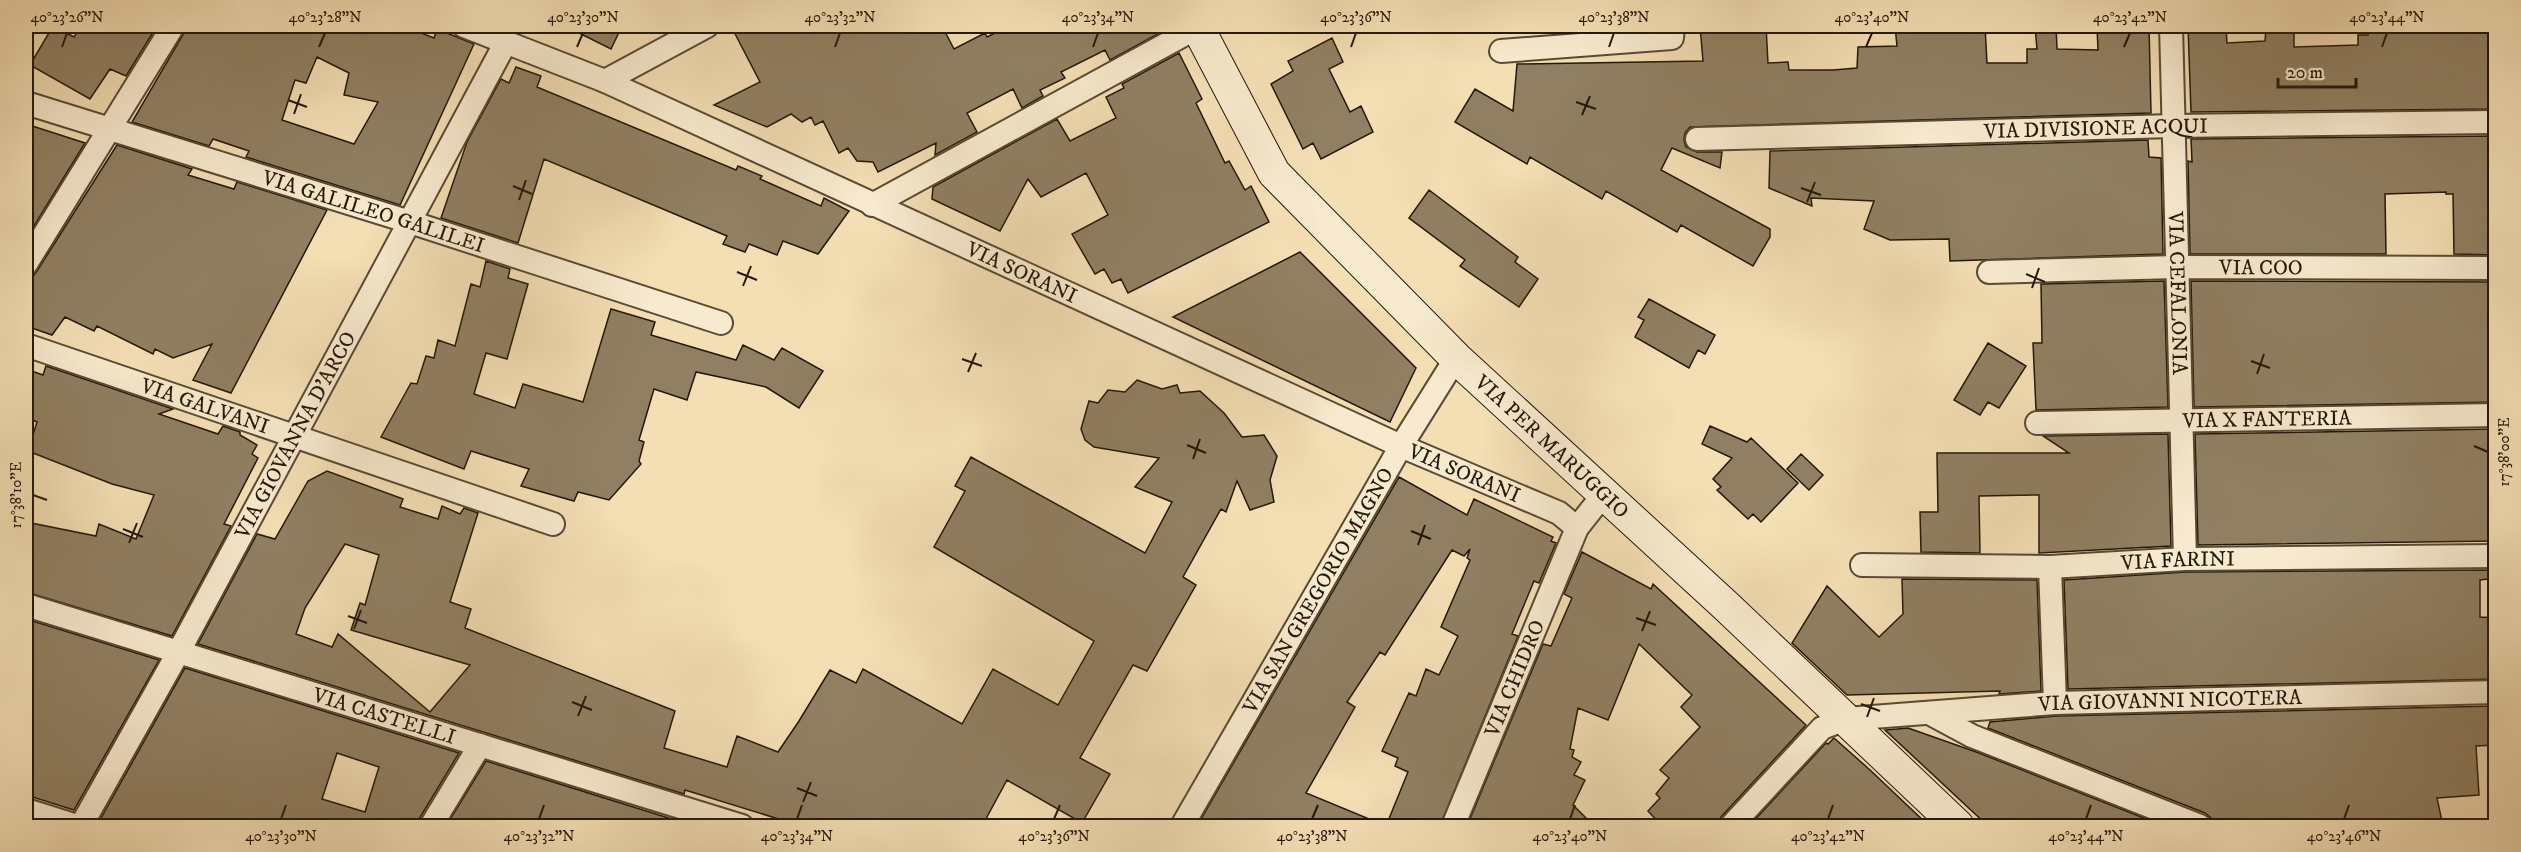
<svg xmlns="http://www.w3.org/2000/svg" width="2521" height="852" font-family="'IM FELL DW Pica',serif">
	<rect width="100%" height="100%" fill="#f4deb4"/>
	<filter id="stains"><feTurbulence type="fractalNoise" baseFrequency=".00333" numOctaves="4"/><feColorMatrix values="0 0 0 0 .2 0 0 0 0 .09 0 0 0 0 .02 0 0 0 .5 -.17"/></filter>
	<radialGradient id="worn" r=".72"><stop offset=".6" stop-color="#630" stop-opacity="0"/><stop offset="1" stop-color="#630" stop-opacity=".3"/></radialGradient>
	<!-- building -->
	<path fill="#907f62" stroke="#24180a" stroke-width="1.5" fill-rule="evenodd" d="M53,26L74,37L81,26H157L126,76L110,69L90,99L30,65Z
		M186,26H403L434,38L437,29L474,44L400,205L246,157L249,151L213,139L209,146L132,122L184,33ZM317,57L349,73L344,95L378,102L354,144L282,120L295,80L306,83Z
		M565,26H622L611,49Z
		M731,26H942L954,49L985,33L987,37L1009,26H1165L1167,29L1110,60L1105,50L1061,72L1065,78L1040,90L1043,96L1022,108L1013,89L967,113L977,132L935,155L936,143L878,172L873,162L857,161L848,148L839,153L823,121L815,125L811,117L802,122L791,114L767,127L714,105L760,82Z
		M1700,26H1766L1768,63L1788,62L1789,70H1833L1857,68L1858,47L1897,46L1895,26H1985L1987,63H2027V49H2037L2035,26H2056L2057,49L2098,50L2097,26H2149L2151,113L1690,127L1685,133L1684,140L1686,147L1697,152H1722L1720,168L1672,148L1661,170L1770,229V237L1753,266L1681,225L1677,232L1606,191L1602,199L1530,157L1527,164L1455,122L1475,89L1513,111L1517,64L1703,61Z
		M2188,26H2226L2227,43L2265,41L2266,29H2274V26H2294V47L2358,45V35H2368V26H2496V109L2191,112Z
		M1332,38L1343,62L1329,69L1350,112L1361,106L1373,132L1321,159L1313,143L1303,149L1271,84L1293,71L1288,61Z
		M1179,53L1202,99L1196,103L1225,163L1229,161L1245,190L1251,186L1269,222L1128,293L1121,279L1112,283L1104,269L1095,274L1072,234L1108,215L1086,173L1041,197L1028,179L1000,231L932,199L933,187L1057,119L1070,141L1116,118L1106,97L1124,88L1122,84Z
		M516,67L541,76L537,87L736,170L738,166L762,176L760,179L821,206L824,198L849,211L818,254L783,241L777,255L749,244L745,252L723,244L727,236L544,159L518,243L441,218L467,142L501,79L509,83Z
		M26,124L85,143L26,239Z
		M2496,136V255L2454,254L2453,194H2446V192L2385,194L2386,254H2190L2188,161L2192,162L2191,139Z
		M2148,140L2149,157L2161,158L2163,254L1950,261L1949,239L1890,240L1864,229L1874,201L1811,198L1812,206L1769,188L1770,151Z
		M117,145L192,169L188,175L234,189L237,182L327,210L231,393L193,380L212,344L173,358L155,349L153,354L97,326L94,331L65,317L52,335L26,326V277L33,276L37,271Z
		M1429,190L1518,257L1515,262L1538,279L1519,307L1460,266L1465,260L1409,218Z
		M1300,252L1416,368L1390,422L1173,317Z
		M486,261L510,269L508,278L528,284L507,359L486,353L474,394L515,408L523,384L583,402L611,309L655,322L651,335L736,360L743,345L774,360L782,348L823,371L799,408L766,387L696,372L687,400L654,389L639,440L644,442L639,461L641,464L609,500L578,492L574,501L521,486L529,469L471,451L464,469L381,437L411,383L417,384L426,356L434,358L438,340L455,346L471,284L480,287Z
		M2164,281L2168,407L2036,410L2033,343H2042L2041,284Z
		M2191,281L2496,282V402L2194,407Z
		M1649,299L1715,335L1705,354L1698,350L1689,368L1635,337L1644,320L1638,317Z
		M1988,343L2026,366L1999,408L1988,402L1980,415L1954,400Z
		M46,366L173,409L159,414L218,434L223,426L240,432V435L257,445L252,454L258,458L224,524L231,526L172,636L26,592V522L96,536L99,524L136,539L154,495L112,484L28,451L37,422L26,417V369L43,375Z
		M1137,380L1162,389L1177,385L1180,393L1200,391L1224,413L1242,437L1264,435L1277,456L1270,480L1274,502L1250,510L1237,481L1226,512L1221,509L1183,577L1196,585L1147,671L1133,665L1080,758L1110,774L1082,823L1007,780L982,826H801L685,790L684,794L198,644L257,534L275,539L308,481L327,471L403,499L400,507L438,519L442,506L460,514L464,508L478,513L450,602L471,609L465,628L675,711L664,748L727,767L737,736L778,752L799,721L830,670L856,683L863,669L962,724L993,669L1058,705L1094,641L934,547L965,491L955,486L971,457L1145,553L1172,502L1135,487L1159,458L1094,447L1085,440L1081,429L1089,401L1098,403L1108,390L1125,392ZM345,544L379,555L365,605L360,603L351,630L470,665L430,712L338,634L332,647L296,634L305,608Z
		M1710,426L1747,442L1751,438L1798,483L1761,522L1753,514L1748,519L1717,490L1721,487L1713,479L1732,458L1702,444Z
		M2496,429V541L2198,545L2195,434Z
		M2168,434L2171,546L2039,553V495L1979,496L1980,553L1921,552L1920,512H1938L1937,453H2069L2043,436Z
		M1801,454L1823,475L1809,490L1787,469Z
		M1399,477L1467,515L1474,499L1553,537L1551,541L1556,543L1539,583L1534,581L1512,634L1518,636L1440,826H1197ZM1470,549L1467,558L1470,560L1441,627L1458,636L1439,675L1426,669L1416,696L1409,693L1382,751L1398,758L1395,766L1408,772L1386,826L1306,793L1355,707L1347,702L1380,652L1385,655L1452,550L1464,556Z
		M1582,552L1651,589L1653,584L1806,725L1721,817L1718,826H1662L1648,811L1660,798L1656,794L1669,778L1660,770L1700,727L1681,707L1692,695L1639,644L1608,720L1578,708L1570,749L1574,750L1572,757L1581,762L1574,775L1585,780L1573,805L1594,826H1467L1543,644L1551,646L1572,598L1564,594Z
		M2495,570L2496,578L2480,580V617L2496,618V679L2068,689L2064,580L2185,572Z
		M1902,579L2037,580L2041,691L1999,694L2000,691L1847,695L1792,643L1827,586L1879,637L1903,614Z
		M26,619L159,660L74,810L26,795Z
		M185,668L459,753L419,819L418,826H119L100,820ZM337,753L379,767L365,812L322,799Z
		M2496,706V745L2476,746L2479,795L2437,798L2443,826H2213L2211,818L2205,813L1988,728L1990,722L2056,716Z
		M1908,728L1979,753L2164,826H1988L1885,730Z
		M1834,738L1870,770L1929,826H1749L1826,743L1828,744Z
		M486,761L675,820L673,826H518L502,820L499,826H446Z"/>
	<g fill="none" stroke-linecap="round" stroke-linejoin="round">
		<defs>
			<g id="street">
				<path id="s1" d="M464,26L605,81L1401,446L1559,513L1577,528"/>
				<path id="s2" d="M2171,26L2185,559"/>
				<path d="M1501,51L1672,38L1673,26"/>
				<path d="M605,81L707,26"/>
				<path id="s3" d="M26,103L410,222L721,323"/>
				<path id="s4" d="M1697,139L2174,126L2496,122"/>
				<path d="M872,205L1198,27"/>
				<path d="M26,264L173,26"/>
				<path id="s5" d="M1989,272L2177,267L2496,268"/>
				<path id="s6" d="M26,345L553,524"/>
				<path id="s7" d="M2037,423L2496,415"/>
				<path id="s8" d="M1862,565L2050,567L2185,559L2496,556"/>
				<path d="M2050,567L2055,703"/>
				<path id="s9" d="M26,605L742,826"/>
				<path d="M1931,714L1972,736L2200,826"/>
				<path d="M26,810L77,826"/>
				<path id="s10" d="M81,826L178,653L506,42"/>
				<path d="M431,826L480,745"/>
				<path id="s11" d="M1182,826L1401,446L1456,358"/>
				<path id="s12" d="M1453,826L1577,528L1603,495"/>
				<path id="s13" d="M1731,826L1822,728L1846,719L2055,703L2496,692"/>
			</g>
			<g id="secondary">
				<path id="s14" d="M1197,26L1274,173L1456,358L1725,605L1958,826"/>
			</g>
		</defs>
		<!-- street casing -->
		<use href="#street" stroke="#584a34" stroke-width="26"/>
		<!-- secondary casing -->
		<use href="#secondary" stroke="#24180a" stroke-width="34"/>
		<!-- street -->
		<use href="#street" stroke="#f8eace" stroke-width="22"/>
		<!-- secondary -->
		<use href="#secondary" stroke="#f8eace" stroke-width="32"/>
	</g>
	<!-- ticks -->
	<path fill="none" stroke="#24180a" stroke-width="2" d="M62,47L67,33M319,47L325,33M577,47L583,33M835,47L840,33M1093,47L1098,33M1351,47L1356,33M1609,47L1614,33M1866,47L1872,33M2124,47L2130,33M2382,47L2387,33M288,100L307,107M1576,102L1596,109M294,114L301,94M1582,115L1590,96M513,186L532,194M1801,188L1821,195M519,200L526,180M1807,202L1815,182M737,272L757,280M2026,274L2045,282M743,286L751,266M2032,288L2039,268M962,359L982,366M2251,361L2270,368M968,372L976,353M2257,374L2264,354M1187,445L1206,453M2474,446L2488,452M1193,459L1200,439M33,495L47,500M123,529L143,537M1411,531L1431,539M129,543L137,523M1418,545L1425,525M348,616L367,623M1636,618L1656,625M354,629L361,610M1642,631L1650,611M572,702L592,710M1861,704L1880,711M578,716L586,696M1867,717L1874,698M797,788L817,796M803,802L811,782M281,819L286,805M539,819L544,805M797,819L802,805M1054,819L1060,805M1312,819L1318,805M1570,819L1575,805M1828,819L1833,805M2086,819L2091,805M2344,819L2349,805"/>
	<g text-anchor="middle" stroke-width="5" stroke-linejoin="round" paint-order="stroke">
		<!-- street labels -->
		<g font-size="21" fill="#24180a" stroke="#f8eace">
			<text dy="7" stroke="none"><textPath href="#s4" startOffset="399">VIA DIVISIONE ACQUI</textPath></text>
			<text dy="7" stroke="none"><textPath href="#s3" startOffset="364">VIA GALILEO GALILEI</textPath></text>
			<text dy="7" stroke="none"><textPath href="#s5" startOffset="272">VIA COO</textPath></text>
			<text dy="7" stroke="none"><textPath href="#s1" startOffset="610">VIA SORANI</textPath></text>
			<text dy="7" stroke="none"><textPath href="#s2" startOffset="267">VIA CEFALONIA</textPath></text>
			<text dy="7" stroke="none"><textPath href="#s6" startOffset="189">VIA GALVANI</textPath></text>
			<text dy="7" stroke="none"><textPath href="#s7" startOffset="230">VIA X FANTERIA</textPath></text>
			<text dy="7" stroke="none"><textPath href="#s10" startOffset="446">VIA GIOVANNA D'ARCO</textPath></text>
			<text dy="7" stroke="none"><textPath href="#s14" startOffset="556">VIA PER MARUGGIO</textPath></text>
			<text dy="7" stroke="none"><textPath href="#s1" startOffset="1096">VIA SORANI</textPath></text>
			<text dy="7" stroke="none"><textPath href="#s8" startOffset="316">VIA FARINI</textPath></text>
			<text dy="7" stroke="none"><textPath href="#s11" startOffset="272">VIA SAN GREGORIO MAGNO</textPath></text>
			<text dy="7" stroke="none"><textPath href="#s12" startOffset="160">VIA CHIDRO</textPath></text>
			<text dy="7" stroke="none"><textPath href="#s13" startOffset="484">VIA GIOVANNI NICOTERA</textPath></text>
			<text dy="7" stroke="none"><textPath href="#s9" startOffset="375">VIA CASTELLI</textPath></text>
		</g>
	</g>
	<!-- margin -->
	<rect width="2521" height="852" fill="none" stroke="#f4deb4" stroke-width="66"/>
	<!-- scale -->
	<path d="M2278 78v9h78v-9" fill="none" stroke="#24180a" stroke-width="3"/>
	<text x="2287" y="78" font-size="18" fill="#24180a" stroke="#f8eace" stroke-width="4.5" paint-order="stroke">20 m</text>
	<rect x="33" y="33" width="2455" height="786" fill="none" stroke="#24180a" stroke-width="2"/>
	<g font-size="15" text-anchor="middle" fill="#24180a">
		<text x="67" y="22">40°23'26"N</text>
		<text x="325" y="22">40°23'28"N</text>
		<text x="583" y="22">40°23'30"N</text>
		<text x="840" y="22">40°23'32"N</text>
		<text x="1098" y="22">40°23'34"N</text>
		<text x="1356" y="22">40°23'36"N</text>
		<text x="1614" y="22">40°23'38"N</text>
		<text x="1872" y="22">40°23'40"N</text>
		<text x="2130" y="22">40°23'42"N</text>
		<text x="2387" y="22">40°23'44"N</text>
		<text transform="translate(2504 452) rotate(-90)" y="5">17°38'00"E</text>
		<text transform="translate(16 495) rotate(-90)" y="5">17°38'10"E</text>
		<text x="281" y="841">40°23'30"N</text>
		<text x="539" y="841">40°23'32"N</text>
		<text x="797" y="841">40°23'34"N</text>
		<text x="1054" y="841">40°23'36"N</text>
		<text x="1312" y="841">40°23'38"N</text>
		<text x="1570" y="841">40°23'40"N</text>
		<text x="1828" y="841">40°23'42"N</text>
		<text x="2086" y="841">40°23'44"N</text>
		<text x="2344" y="841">40°23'46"N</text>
	</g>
	<rect width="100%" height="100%" filter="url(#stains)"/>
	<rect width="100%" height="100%" fill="url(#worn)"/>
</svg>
